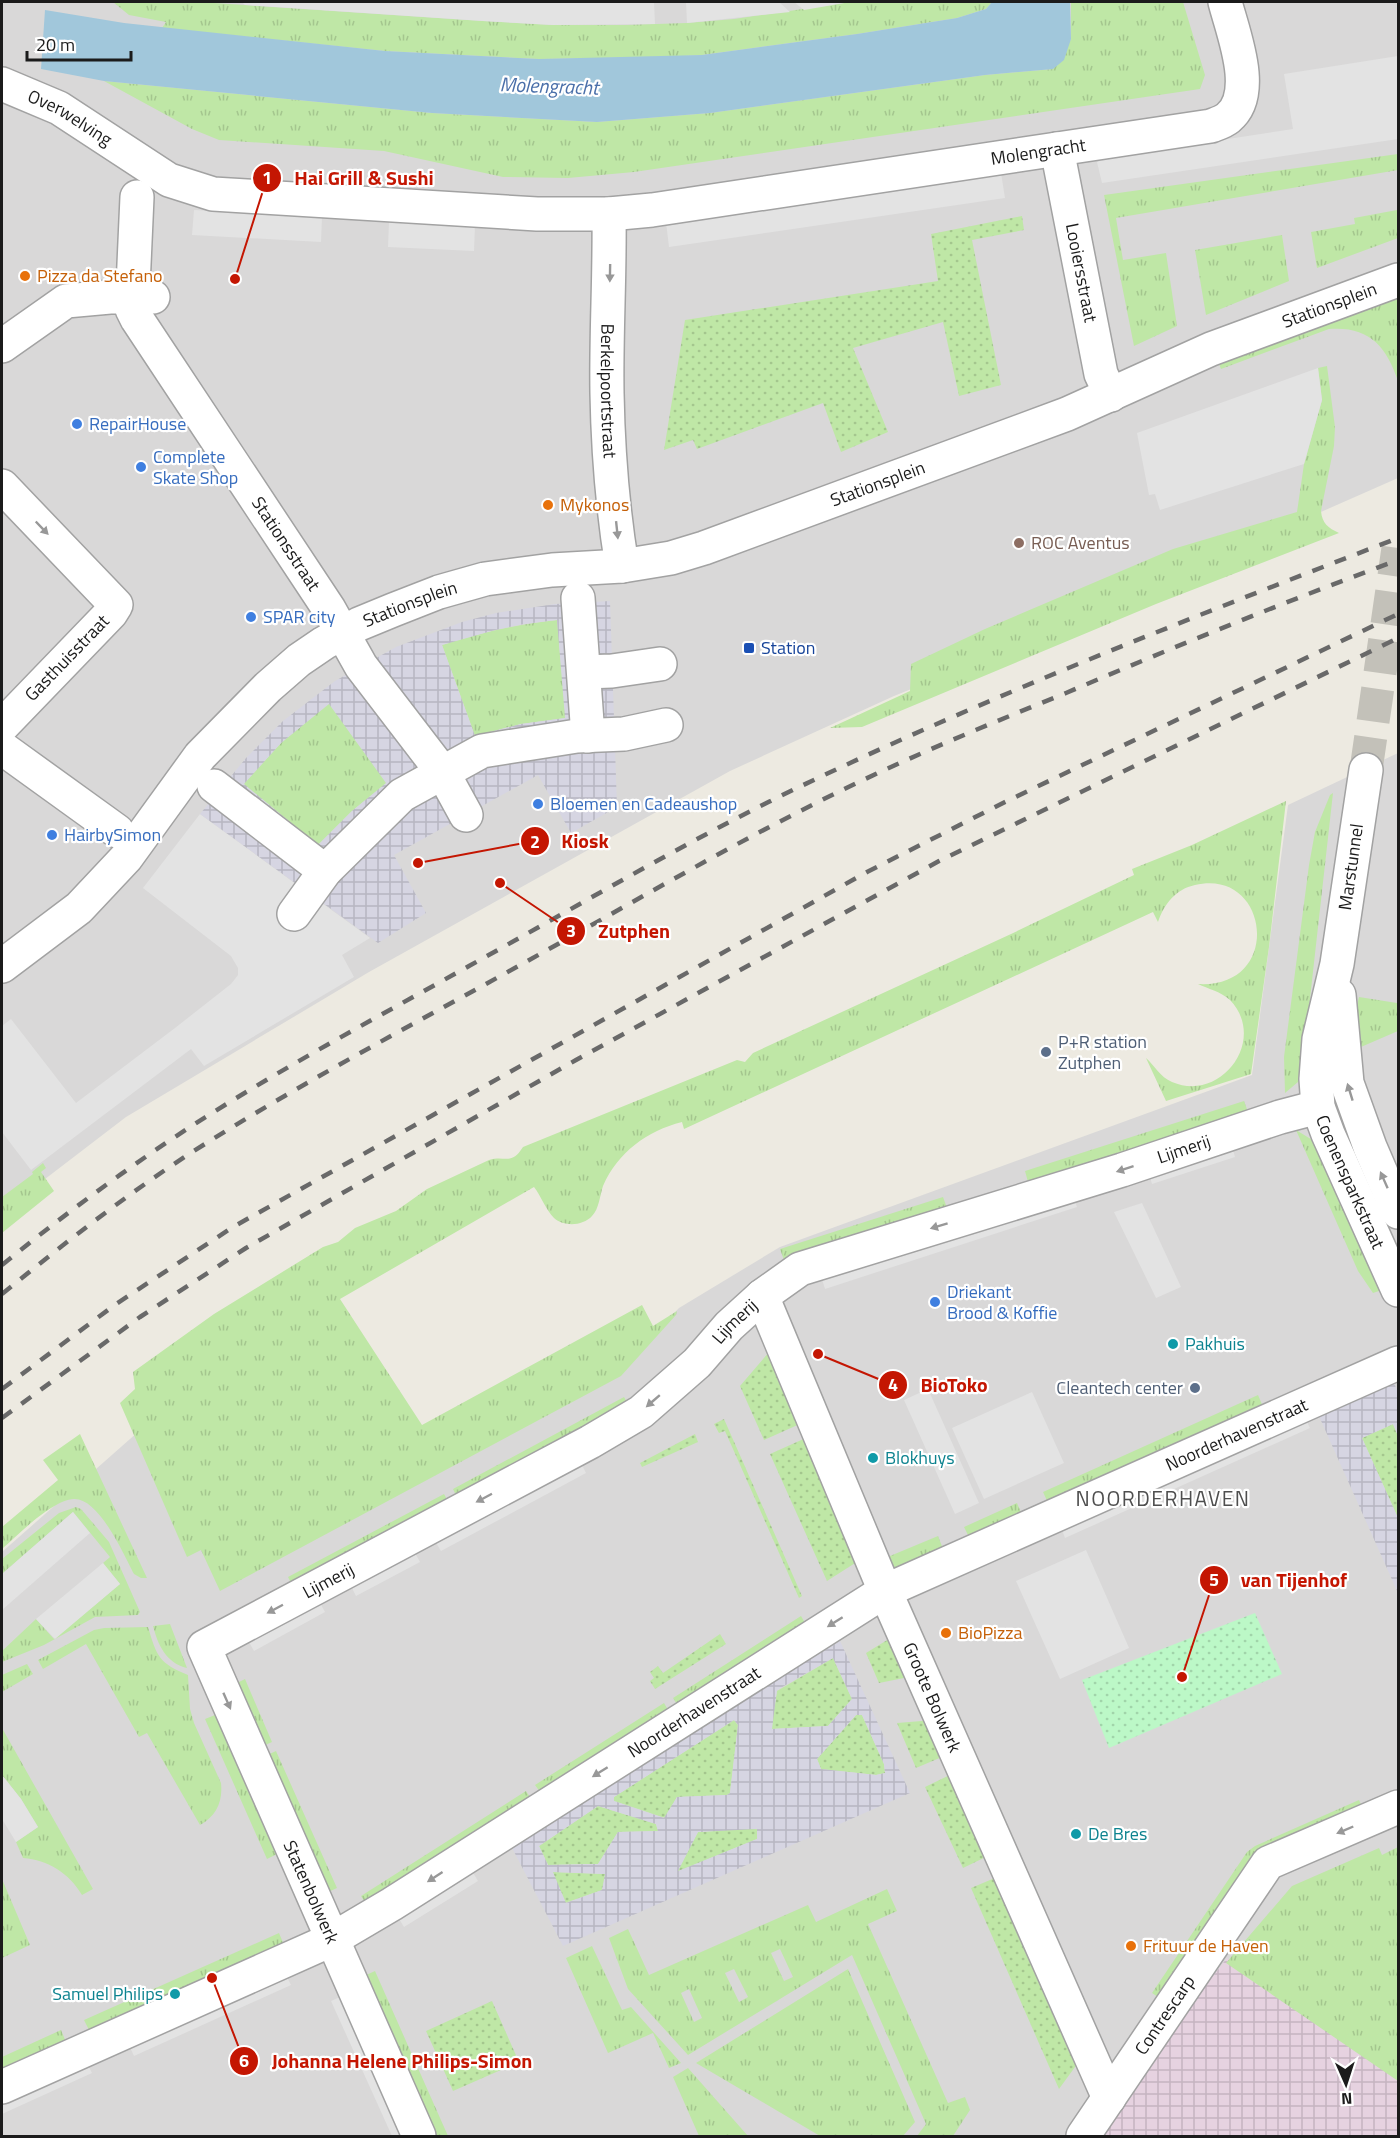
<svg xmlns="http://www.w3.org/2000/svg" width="1400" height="2138" font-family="'Titillium Web',sans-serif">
	<defs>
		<pattern id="industrial-grid" width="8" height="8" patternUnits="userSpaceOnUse" patternTransform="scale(1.5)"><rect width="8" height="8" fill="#e6d2e0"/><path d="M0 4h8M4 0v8" fill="none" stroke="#c5b4c0"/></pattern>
		<pattern id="grass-tufts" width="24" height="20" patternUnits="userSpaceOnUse" patternTransform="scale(1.5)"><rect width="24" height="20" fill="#bfe7a6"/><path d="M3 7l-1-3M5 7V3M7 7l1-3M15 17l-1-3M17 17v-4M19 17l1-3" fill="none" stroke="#a4c68e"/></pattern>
		<pattern id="park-dots" width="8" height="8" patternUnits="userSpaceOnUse" patternTransform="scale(1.5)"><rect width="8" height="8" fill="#bcf8c7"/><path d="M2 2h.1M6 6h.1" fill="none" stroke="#a1d4aa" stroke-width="1.8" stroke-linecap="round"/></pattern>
		<pattern id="garden-dots" width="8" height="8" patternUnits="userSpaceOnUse" patternTransform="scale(1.5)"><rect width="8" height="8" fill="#bfe7a6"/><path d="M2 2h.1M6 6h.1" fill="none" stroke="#a4c68e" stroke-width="1.8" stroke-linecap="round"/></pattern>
		<pattern id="plaza-grid" width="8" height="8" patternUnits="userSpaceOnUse" patternTransform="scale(1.5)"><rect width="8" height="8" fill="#d6d5e2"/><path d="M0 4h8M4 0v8" fill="none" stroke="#b7b6c1"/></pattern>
	</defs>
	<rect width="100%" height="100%" fill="#edeae1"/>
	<!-- residential -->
	<path fill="#d9d8d8" d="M2,2H1398V478L1017,646L894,696L730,771L369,972L126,1117L2,1212Z
		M1398,753V2069L1098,2136H2V1552L147,1424L220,1585L617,1371L679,1308L780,1247L1252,1075L1288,805Z"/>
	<!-- industrial -->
	<path fill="url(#industrial-grid)" d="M1227,1958L1398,2069V2136H1098L1138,2073Z"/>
	<!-- grass -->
	<path fill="url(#grass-tufts)" fill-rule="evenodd" d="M113,2H199L483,21L553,25H625L687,23L734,19L850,2H992L986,9L957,18L857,34L702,55L664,57L539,59L385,51L162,28L166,22L129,15Z
		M1071,2H1183L1205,75L1200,89L634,172L568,178L503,177L384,151L219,140L192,129L104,81L432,113L597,122L710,113L985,75L1053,69L1071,39Z
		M1398,154V170L1116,218L1123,260L1166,253L1177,326L1134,346L1104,195Z
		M1397,210L1398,238L1317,268L1311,232L1355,224L1354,218Z
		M1282,235L1289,281L1206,315L1195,250Z
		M1398,298V381C1386,345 1368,326 1329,329L1221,369L1219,364Z
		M1327,366L1335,427L1334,446L1321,511C1322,523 1328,528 1339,533L1156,604L862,727L830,728L910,691L911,664L985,629L1173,549L1297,512L1304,464L1322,400L1318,368Z
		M557,620L566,718L521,724L475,736L442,645C480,633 517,624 557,620Z
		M329,703L387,783L352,811L318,845L243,784L281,743Z
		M1333,793L1303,1061L1298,1082L1285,1093L1284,1057L1309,865L1315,832L1330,795Z
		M1286,801L1269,947L1251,1074L1166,1101L1146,1058C1154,1065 1160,1077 1172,1082C1221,1103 1268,1040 1230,1000C1220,991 1208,989 1198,984C1284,989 1270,867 1195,885C1176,889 1164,904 1158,922L1153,912L684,1129L682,1122C647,1131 618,1152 603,1186C600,1195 599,1209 592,1216C583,1226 564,1227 554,1218C546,1210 541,1196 534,1187L340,1299L422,1425L642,1305L653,1326L677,1311L676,1315L621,1376L220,1591L201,1550L187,1557L120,1403L135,1389L133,1372L214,1314L323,1247L338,1242L355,1228L396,1211L427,1189L489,1160C505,1155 511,1166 523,1147L737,1060L745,1062L753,1053L1011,934L1134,875L1132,869L1192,845Z
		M1359,997L1397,1003L1398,998V1031L1354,1050L1353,1021Z
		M1244,1101L1248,1112L1028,1182L1025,1171Z
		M1296,1130L1314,1141L1385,1289L1373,1293L1358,1271Z
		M43,1163L46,1168L41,1172L54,1191L2,1233V1197L33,1174L32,1172Z
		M943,1197L947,1208L784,1260L780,1249Z
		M1258,1395L1264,1409L1049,1505L1043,1492Z
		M624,1397L631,1409L459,1501L453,1489Z
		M80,1434L147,1578H141L134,1574C124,1555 99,1498 74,1499C52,1500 18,1535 2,1549V1527L58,1480L43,1460Z
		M444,1494L450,1505L294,1589L288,1577Z
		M1017,1503L1023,1517L971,1541L964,1527Z
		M76,1507L81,1509L109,1542L140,1612L138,1615L95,1617L44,1645L2,1662V1651L36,1619L54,1639L120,1584L103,1563L110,1557L73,1512L2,1574V1559L59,1513Z
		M938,1536L945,1554L886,1579L878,1561Z
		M801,1616L808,1628L680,1709L673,1698Z
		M170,1624L187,1668C166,1663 158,1645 153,1626Z
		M148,1627C157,1657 159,1663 188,1675L190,1709L194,1723L221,1783C223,1802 216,1816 200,1825L147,1733L139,1737L86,1644L43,1669L38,1660L94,1630L104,1628Z
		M27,1664L33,1674L2,1692V1675Z
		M245,1679L272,1742L261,1747L233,1685Z
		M664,1703L671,1715L543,1796L535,1785Z
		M215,1715L277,1854L267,1859L205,1719Z
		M2,1728L93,1889L82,1895C69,1873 48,1860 23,1858L16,1842L38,1827L21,1799L2,1775Z
		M276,1751L337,1888L326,1893L265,1756Z
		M526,1791L533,1802L368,1907L361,1896Z
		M1359,1800L1364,1811L1260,1856L1161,1999L1152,1993L1247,1852L1255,1846Z
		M1398,1847V2081L1226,1963L1292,1886L1379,1848L1382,1855Z
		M2,1879L30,1945L2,1958Z
		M887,1889L897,1911L868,1924L948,2103L965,2097L970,2110L953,2136H917L926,2124L852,1955L688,2055L628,1989L609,1938L628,1929L649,1975L808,1905L816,1922ZM780,1949L793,1977L784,1981L771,1953ZM734,1969L748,1997L739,2002L725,1973ZM689,1989L702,2018L694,2022L681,1993Z
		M279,1933L284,1945L90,2032L84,2020Z
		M592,1946L622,2010L631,2007L681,2063L669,2068L653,2033L608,2053L566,1958Z
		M848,1969L915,2122L903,2136H820L696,2063Z
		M375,1971L448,2136H435L364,1976Z
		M61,2030L66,2042L2,2071V2057Z
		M688,2068L748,2136H699L673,2077Z"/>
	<!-- park -->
	<path fill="url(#park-dots)" d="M1255,1613L1282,1674L1109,1748L1082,1680Z"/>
	<!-- garden -->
	<path fill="url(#garden-dots)" d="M1022,216L1024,230L972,240L1001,385L959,396L943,322L853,348L888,432L841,452L823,403L697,449L693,440L664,450L685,320L938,281L931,234Z
		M770,1351L802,1423L764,1440L740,1386Z
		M724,1419L802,1596L799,1598L725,1431L719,1433L714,1424Z
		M1393,1424L1398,1436V1518L1362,1438Z
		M695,1434L698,1442L642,1467L640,1463Z
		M808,1437L863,1558L827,1581L770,1454Z
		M720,1634L726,1644L655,1689L650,1681L654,1678L650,1672L658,1666L663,1673Z
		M897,1634L914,1676L879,1683L866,1653Z
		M833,1658L852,1699L828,1726L771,1729L777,1691Z
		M856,1715H862L884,1764L885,1773L876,1775L821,1769L817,1759Z
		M734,1720L738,1725L730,1793L727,1795L677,1797L665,1818L614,1801V1797Z
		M934,1720L949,1754L916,1768L897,1723Z
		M956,1772L994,1853L963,1868L925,1787Z
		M598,1806L656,1824L658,1831L618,1832L598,1864L548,1865L539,1846Z
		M757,1828V1839L677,1872L698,1832Z
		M552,1872L606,1874L602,1890L565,1903Z
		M1002,1875L1083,2056L1059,2089L971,1888Z
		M492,2001L519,2062L453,2091L426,2031Z"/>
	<!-- parking -->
	<path fill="#e3e3e3" d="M242,2H654L655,24L553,25L483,21L245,5Z
		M686,2H779L790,12L687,23Z
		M794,2H850L804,10Z
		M1398,56V139L1102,183L1097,162L1104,158L1293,129L1284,74Z
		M1001,173L1005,198L669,247L666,222Z
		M194,210L322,217L321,242L192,235Z
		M389,222L475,225L474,251L388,247Z
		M1318,368L1322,400L1304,464L1160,510L1155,494L1149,495L1137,433Z
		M200,814L370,938L342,955L354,977L204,1066L191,1049L31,1170L2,1132V1026L11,1019L76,1103L175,1028L231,984L238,975V968L231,956L143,888Z
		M1232,1146L1235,1157L1152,1184L1149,1173Z
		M1074,1198L1077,1207L825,1289L822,1279Z
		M1142,1203L1181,1287L1156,1298L1114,1212Z
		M928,1389L979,1503L955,1514L904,1400Z
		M1032,1392L1064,1463L984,1499L952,1428Z
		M1305,1418L1310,1428L1065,1538L1061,1527Z
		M581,1463L586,1473L441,1551L435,1541Z
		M73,1512L90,1533L2,1610V1574Z
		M1086,1550L1129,1648L1060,1679L1016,1581Z
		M415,1553L420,1562L356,1596L351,1586Z
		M103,1563L120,1584L55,1639L36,1619Z
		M320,1603L325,1612L254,1651L249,1642Z
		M2,1775L21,1799L38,1827L16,1842L2,1819Z
		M472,1871L478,1881L404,1927L398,1917Z
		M286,1975L291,1985L134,2056L129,2045Z
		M340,1997L403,2136H392L331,2001Z
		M87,2063L92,2073L2,2114V2102Z"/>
	<!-- plaza -->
	<path fill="url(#plaza-grid)" fill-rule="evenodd" d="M610,601L617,807L571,833L538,775L394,855L426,913L378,943L200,814L246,758L283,721L335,681L396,647L462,622L496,613L555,604ZM557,620L565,718L521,724L475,736L442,645L495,630L524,624ZM329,704L386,783L352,811L318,845L244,784L281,743Z
		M1393,1380L1398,1393V1436L1393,1424L1362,1438L1398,1518V1593L1318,1414Z
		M840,1641L910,1793L563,1946L510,1844ZM833,1658L852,1699L828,1726L772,1729L777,1690ZM856,1715H862L884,1764L885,1773L876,1775L821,1769L817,1759ZM734,1720L738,1725L730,1793L727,1795L677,1797L664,1818L614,1801V1797ZM598,1806L656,1824L658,1831L618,1832L598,1864L548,1865L539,1846ZM757,1829V1839L678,1871L698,1832ZM553,1872L605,1874L602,1890L566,1903Z"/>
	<!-- water -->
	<path fill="#a1c7db" d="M992,2H1070L1071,39L1064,60L1053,69L985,75L710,113L597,122L432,113L104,81L41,69L45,10L124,23L385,51L539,59L702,55L857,34L957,18L986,9Z"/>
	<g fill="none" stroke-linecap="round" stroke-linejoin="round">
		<!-- minor-tunnel -->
		<path stroke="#c3c1b9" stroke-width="33" stroke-dasharray="33 16" stroke-linecap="butt" d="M1366,770L1398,548"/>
		<defs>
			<g id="minor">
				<path id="s1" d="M2,84L59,108L169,180L213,194L537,214H609L652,210L1211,126C1216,124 1223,122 1228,118C1258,94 1233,33 1225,2"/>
				<path id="s2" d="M1057,149L1101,374L1111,395"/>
				<path id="s3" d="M137,197L132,309L137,319L329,609L361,666L443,773L466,815"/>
				<path id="s4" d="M609,214C610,274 606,333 607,393C608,449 613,511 622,566"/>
				<path d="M2,346L66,301L110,297H153"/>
				<path d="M2,486L116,605L111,613L2,726"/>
				<path d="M578,598L588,736"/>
				<path d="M584,672L612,671L660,664"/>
				<path d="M2,748L117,831"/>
				<path id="s5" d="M1366,770L1337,964L1319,1039L1316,1079L1318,1107L1328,1134L1398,1290"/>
				<path d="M214,786L325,871"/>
				<path d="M294,914L325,871L402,795L482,751L577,736L624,734L666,725"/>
				<path id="s6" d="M2,966L79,908L126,858L200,756L268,687L299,660L324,643L359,624L393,610L439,592L485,579L552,570L622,566L671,558L704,548L1067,414L1211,349L1398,280"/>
				<path d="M1339,995L1347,1083L1370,1147L1398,1212"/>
				<path id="s7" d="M762,1296L885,1591L1109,2098"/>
				<path id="s8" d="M2,2087L331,1940L392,1904L885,1591L1398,1363"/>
				<path id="s9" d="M419,2136L204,1647L590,1442L641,1412L697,1363L729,1326L762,1296L800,1269L1122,1170L1280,1117L1318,1107"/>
				<path id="s10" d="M1083,2136L1268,1863L1398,1807"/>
			</g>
		</defs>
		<!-- minor casing -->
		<use href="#minor" stroke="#a2a2a2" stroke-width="36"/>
		<!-- minor -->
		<use href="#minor" stroke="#fff" stroke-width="33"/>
		<!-- rail -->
		<path stroke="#696969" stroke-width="4.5" stroke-dasharray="12 12" stroke-linecap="butt" d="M2,1265C61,1217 123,1171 187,1129C278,1070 374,1019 469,966C578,906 685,842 797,788C993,694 1196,616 1398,538
			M2,1294C61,1246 122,1198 186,1156C289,1090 397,1033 504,974C622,909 739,839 861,781C928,749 997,721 1066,693C1176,646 1287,601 1398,560
			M2,1389L116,1304L233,1227L867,872L1005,802L1398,614
			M2,1418L140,1317L246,1248L576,1060L939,861L1398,638"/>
	</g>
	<!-- one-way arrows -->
	<defs><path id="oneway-solid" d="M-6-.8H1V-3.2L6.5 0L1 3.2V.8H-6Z" transform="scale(1.5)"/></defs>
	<g fill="#989898">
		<use href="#oneway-solid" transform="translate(610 273) rotate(91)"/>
		<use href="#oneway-solid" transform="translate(42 528) rotate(46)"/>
		<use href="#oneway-solid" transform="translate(617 530) rotate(84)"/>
		<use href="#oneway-solid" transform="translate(1350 1092) rotate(-107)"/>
		<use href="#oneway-solid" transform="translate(1125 1169) rotate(162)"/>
		<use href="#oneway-solid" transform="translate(1384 1180) rotate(-114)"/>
		<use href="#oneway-solid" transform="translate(939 1226) rotate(163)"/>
		<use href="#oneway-solid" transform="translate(653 1401) rotate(139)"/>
		<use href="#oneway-solid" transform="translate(484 1498) rotate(152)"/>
		<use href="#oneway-solid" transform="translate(275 1609) rotate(152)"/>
		<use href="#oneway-solid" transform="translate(835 1622) rotate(148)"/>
		<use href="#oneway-solid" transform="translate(227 1701) rotate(66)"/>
		<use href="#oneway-solid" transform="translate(600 1772) rotate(148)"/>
		<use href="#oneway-solid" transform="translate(1345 1830) rotate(157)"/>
		<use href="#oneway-solid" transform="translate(435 1877) rotate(147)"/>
	</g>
	<!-- markers -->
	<g fill="#e8710a" stroke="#fff" stroke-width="2">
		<circle cx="25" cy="276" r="6"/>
		<circle cx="548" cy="505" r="6"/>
		<circle cx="946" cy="1633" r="6"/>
		<circle cx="1131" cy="1946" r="6"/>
	</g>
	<g fill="#3f7fe0" stroke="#fff" stroke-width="2">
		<circle cx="77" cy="424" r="6"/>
		<circle cx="141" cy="467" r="6"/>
		<circle cx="251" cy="617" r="6"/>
		<circle cx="538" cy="804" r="6"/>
		<circle cx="52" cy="835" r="6"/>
		<circle cx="935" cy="1302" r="6"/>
	</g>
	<circle fill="#8d6e63" stroke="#fff" stroke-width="2" cx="1019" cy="543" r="6"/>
	<rect fill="#1a4fb4" stroke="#fff" stroke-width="2" x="743" y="642" width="12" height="12" rx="3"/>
	<g fill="#5c6f8a" stroke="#fff" stroke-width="2">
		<circle cx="1046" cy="1052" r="6"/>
		<circle cx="1195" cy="1388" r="6"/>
	</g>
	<g fill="#0f9aa8" stroke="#fff" stroke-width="2">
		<circle cx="1173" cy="1344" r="6"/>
		<circle cx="873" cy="1458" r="6"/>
		<circle cx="1076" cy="1834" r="6"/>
		<circle cx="175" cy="1994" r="6"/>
	</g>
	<g text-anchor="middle" stroke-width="4.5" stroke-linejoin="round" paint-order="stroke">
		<!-- street labels -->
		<g font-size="18" fill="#1b1b1b" stroke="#fff">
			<text dy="6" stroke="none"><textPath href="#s1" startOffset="76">Overwelving</textPath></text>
			<text dy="6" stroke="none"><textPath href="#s1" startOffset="1070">Molengracht</textPath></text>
			<text dy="6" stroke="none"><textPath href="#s2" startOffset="126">Looiersstraat</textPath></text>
			<text dy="6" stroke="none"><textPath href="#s6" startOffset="1526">Stationsplein</textPath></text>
			<text dy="6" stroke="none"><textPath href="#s4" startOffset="177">Berkelpoortstraat</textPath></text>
			<text dy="6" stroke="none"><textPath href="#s6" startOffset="1040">Stationsplein</textPath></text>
			<text dy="6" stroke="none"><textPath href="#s3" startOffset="393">Stationsstraat</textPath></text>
			<text dy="6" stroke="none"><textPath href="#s6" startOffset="554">Stationsplein</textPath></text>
			<text transform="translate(67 658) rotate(-46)" y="6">Gasthuisstraat</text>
			<text transform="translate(1351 867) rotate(-82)" y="6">Marstunnel</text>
			<text dy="6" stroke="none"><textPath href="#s9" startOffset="1647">Lijmerij</textPath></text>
			<text dy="6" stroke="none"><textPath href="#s5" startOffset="423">Coenensparkstraat</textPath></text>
			<text dy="6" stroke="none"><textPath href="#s9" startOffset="1161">Lijmerij</textPath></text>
			<text dy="6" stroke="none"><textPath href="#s8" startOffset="1400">Noorderhavenstraat</textPath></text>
			<text dy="6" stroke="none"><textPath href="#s9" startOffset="675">Lijmerij</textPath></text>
			<text dy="6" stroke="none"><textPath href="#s7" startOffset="436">Groote Bolwerk</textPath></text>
			<text dy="6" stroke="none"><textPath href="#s8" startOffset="789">Noorderhavenstraat</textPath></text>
			<text transform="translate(311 1892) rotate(66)" y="6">Statenbolwerk</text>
			<text dy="6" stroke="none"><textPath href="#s10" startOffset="146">Contrescarp</textPath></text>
		</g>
		<!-- food labels -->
		<g font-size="18" fill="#c56008" stroke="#fff" text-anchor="start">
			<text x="37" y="282">Pizza da Stefano</text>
			<text x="560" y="511">Mykonos</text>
			<text x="958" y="1639">BioPizza</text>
			<text x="1143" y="1952">Frituur de Haven</text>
		</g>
		<!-- shop labels -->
		<g font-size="18" fill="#366cbe" stroke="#fff" text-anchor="start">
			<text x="89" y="430">RepairHouse</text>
			<text x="153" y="463">Complete<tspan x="153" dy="21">Skate Shop</tspan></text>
			<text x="263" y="623">SPAR city</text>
			<text x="550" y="810">Bloemen en Cadeaushop</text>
			<text x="64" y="841">HairbySimon</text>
			<text x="947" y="1298">Driekant<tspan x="947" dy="21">Brood &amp; Koffie</tspan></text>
		</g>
		<!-- education labels -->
		<g font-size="18" fill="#785e54" stroke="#fff" text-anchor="start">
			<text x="1031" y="549">ROC Aventus</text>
		</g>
		<!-- transit labels -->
		<g font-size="18" fill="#164399" stroke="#fff" text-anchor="start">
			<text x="761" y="654">Station</text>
		</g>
		<!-- service labels -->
		<g font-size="18" fill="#4e5e75" stroke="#fff" text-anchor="start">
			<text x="1058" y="1048">P+R station<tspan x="1058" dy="21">Zutphen</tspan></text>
			<text x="1183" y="1394" text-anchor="end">Cleantech center</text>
		</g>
		<!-- culture labels -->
		<g font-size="18" fill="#0d838f" stroke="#fff" text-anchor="start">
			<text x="1185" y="1350">Pakhuis</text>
			<text x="885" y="1464">Blokhuys</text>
			<text x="1088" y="1840">De Bres</text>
			<text x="163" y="2000" text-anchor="end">Samuel Philips</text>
		</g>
		<!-- water labels -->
		<g font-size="20" font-style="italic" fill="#4a6fa9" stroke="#fff">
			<text transform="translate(549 86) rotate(2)" y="7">Molengracht</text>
		</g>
		<!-- quarter labels -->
		<g font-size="21" letter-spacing="1.5" fill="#4e4e4e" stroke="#fff">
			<text x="1163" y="1506">NOORDERHAVEN</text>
		</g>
	</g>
	<!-- callouts -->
	<path fill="none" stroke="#c41602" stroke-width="2" d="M235 279L267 178M418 863L535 841M500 883L571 931M818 1354L893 1385M1182 1677L1214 1580M212 1978L244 2061"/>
	<g fill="#c41602" stroke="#fff" stroke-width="2">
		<circle cx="235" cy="279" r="6"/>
		<circle cx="418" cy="863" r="6"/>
		<circle cx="500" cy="883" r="6"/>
		<circle cx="818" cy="1354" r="6"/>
		<circle cx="1182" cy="1677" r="6"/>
		<circle cx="212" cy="1978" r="6"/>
		<circle cx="267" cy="178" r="15"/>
		<circle cx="535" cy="841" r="15"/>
		<circle cx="571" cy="931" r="15"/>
		<circle cx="893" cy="1385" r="15"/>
		<circle cx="1214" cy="1580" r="15"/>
		<circle cx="244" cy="2061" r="15"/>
	</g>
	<g font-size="18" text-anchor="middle" font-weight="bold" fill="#fff">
		<text x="267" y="184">1</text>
		<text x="535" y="848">2</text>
		<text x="571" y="937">3</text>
		<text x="893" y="1391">4</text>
		<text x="1214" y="1586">5</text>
		<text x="244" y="2067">6</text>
	</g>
	<g font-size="20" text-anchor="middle" font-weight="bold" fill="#c41602" stroke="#fff" stroke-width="4.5" stroke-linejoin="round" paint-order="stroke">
		<text x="364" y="185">Hai Grill &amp; Sushi</text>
		<text x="585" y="848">Kiosk</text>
		<text x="634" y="938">Zutphen</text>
		<text x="954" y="1392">BioToko</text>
		<text x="1294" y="1587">van Tijenhof</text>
		<text x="402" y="2068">Johanna Helene Philips-Simon</text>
	</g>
	<!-- border -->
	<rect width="1400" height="2138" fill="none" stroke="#1b1b1b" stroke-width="6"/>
	<!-- north arrow -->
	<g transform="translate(1346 2084) rotate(177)" stroke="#ffffff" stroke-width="4.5" paint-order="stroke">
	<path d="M0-4.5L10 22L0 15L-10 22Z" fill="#1b1b1b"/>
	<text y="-9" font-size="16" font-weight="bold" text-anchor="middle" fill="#1b1b1b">N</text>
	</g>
	<!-- scale -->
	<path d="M27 51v9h104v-9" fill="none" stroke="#1b1b1b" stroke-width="3"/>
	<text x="36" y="51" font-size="18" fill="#1b1b1b" stroke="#ffffff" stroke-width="4.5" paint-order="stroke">20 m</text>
</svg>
